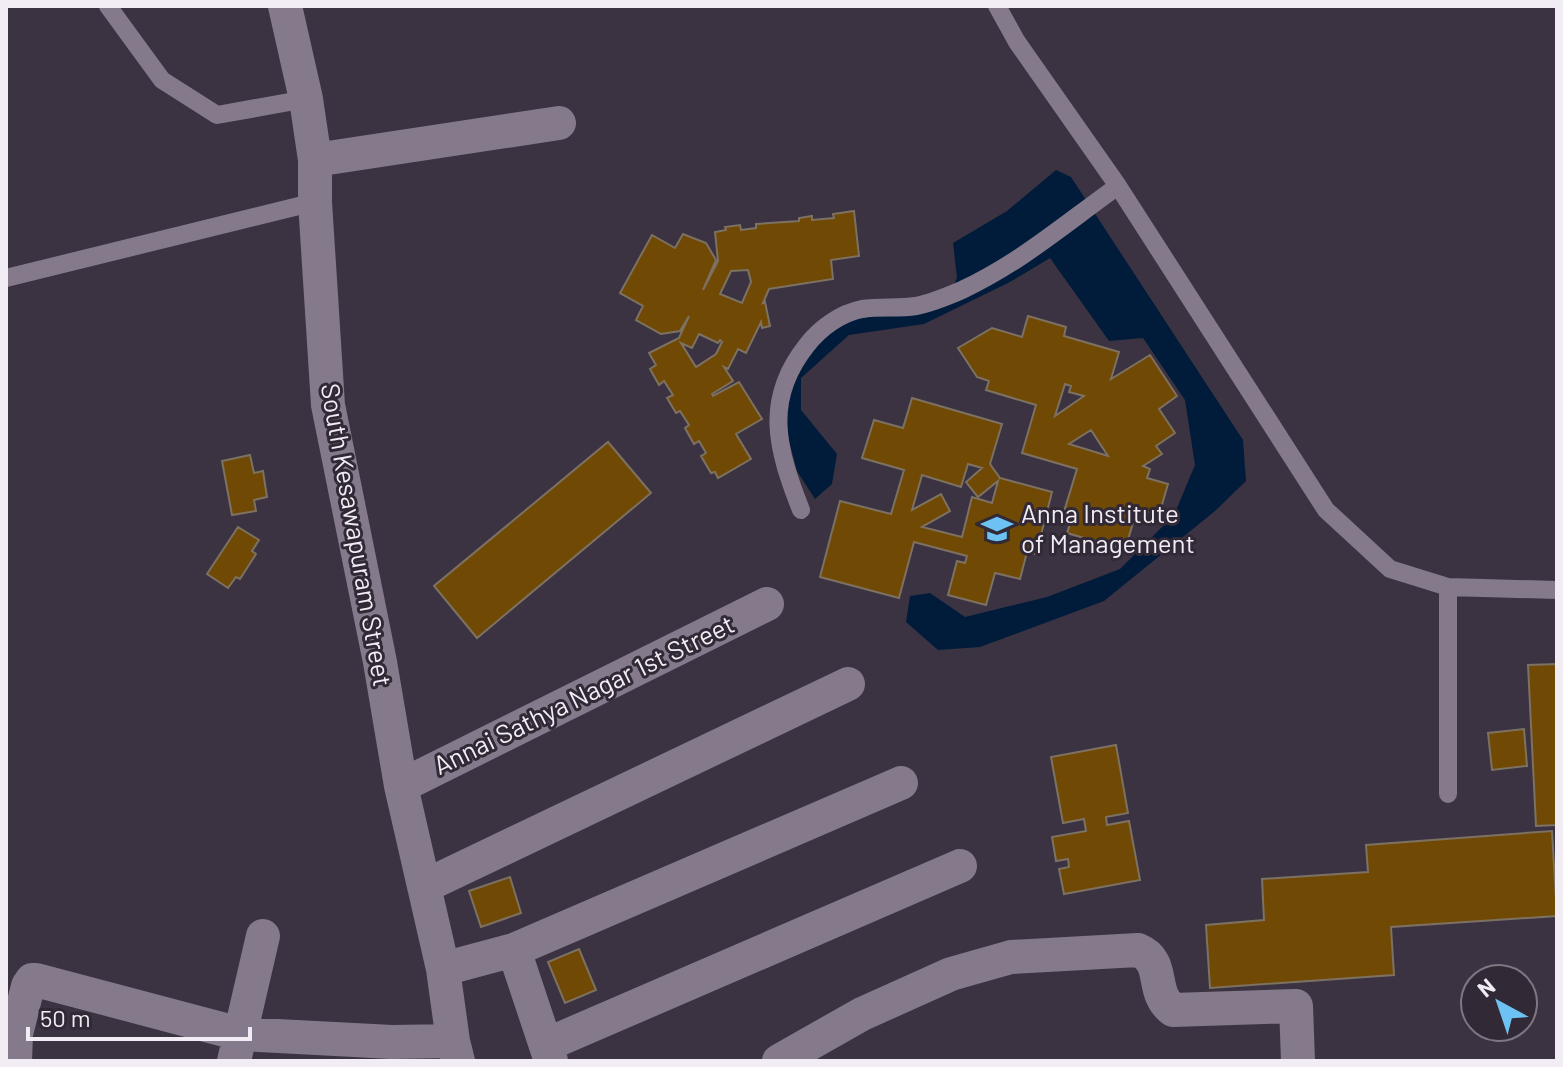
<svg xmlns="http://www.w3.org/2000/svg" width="1563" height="1067" font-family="Barlow,sans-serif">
	<rect width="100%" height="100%" fill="#3b3341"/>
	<!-- water -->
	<path fill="#011c3b" d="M1056,170L1071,177L1243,440L1246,481L1215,511L1104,601L980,647L938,650L906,622L910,596L930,593L965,617L1047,597L1120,569L1174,515L1195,465L1185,400L1143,338L1109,341L1050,258L1010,282L924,324L849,335L801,378V410L837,454L832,484L815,499L797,471L788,437L783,392L801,357L829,332L867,314L944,305L957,278L953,243L1007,211Z"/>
	<!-- building -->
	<path fill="#704a04" stroke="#7d7162" stroke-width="2" fill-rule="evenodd" d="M854,211L859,256L831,260L833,279L769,289L763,303L765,302L770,326L762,328L761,322L746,353L738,349L728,369L724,367L733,381L712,394L713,396L739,382L762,419L736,434L751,459L718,478L715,472L711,473L701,456L706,453L699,441L694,444L685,428L689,425L680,411L676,413L667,398L673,395L664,381L659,385L650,369L656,365L649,353L679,338L689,316L680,331L661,334L636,320L643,306L620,293L652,235L675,248L683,234L706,243L716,260L703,290L718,261L715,232L726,230L725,227L740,225L741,230L756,228V224L799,221V218L812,216V220L834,218L833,214ZM748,270L751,282L742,303L720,294L731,271ZM699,334L718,343L720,340L722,342L716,354L696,367L681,343L692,348Z
		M1028,316L1066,327L1064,336L1119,352L1111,379L1150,355L1177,396L1159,409L1175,433L1156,446L1162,454L1143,466L1150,469L1147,478L1168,484L1159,515L1137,509L1125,550L1067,533L1071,521L1062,518L1077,469L1022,453L1036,405L986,390L989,381L977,377L958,348L992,328L1022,337ZM1065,384L1071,386L1069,392L1084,396L1055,416ZM1091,430L1108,456L1069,444Z
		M912,398L1002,424L990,464L1000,478L1052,492L1036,554L1027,552L1020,579L995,573L986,605L948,595L957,561L965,563L967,556L914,542L899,598L820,577L840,501L891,514L904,470L862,458L874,420L903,428ZM968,464L982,468L966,482L978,497L998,481L992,503L972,497L962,537L922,527L950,511L941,494L912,510L922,475L961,487Z
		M608,442L651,493L477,638L434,586Z
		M250,455L254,473L263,471L267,497L254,500L256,511L232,515L222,461Z
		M238,527L259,540L252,551L256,554L240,579L236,577L228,588L207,574Z
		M1557,664V825L1536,826L1528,665Z
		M1524,729L1527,766L1492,770L1488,733Z
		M1116,745L1128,813L1106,817L1107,825L1129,821L1140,880L1064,894L1059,869L1069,867L1068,859L1056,861L1052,837L1086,831L1084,819L1063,823L1051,757Z
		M1552,831L1557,916L1391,927L1394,975L1210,988L1206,925L1264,920L1262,879L1368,872L1366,845Z
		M510,877L521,913L481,927L469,891Z
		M579,949L596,990L565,1003L548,962Z"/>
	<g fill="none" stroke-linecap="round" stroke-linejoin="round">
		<!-- service -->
		<path stroke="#847a8b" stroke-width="18" d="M108,6L162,80L217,115L306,99
			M997,6L1017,42L1118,186L1326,510L1390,569L1448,587L1557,590
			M6,278L315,202
			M801,510C777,449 763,400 807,345C820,328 841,313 862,309C880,306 898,309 916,306C932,303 948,296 962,290C1020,263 1066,223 1118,186
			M1448,587V794"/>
		<!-- minor -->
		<path stroke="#847a8b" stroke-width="34" d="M285,6L306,99L315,160V202L328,405L380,662L401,786L443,969L453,1041L458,1061
			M315,160L559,123
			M401,786L767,604
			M425,886L848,684
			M514,950L551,1061
			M443,969L514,950L901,783
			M546,1045L960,866
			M15,1061L16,1034L28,986L32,980H36L240,1034L392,1042L453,1041
			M234,1061L263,936
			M779,1061L862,1014L951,974L1011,957L1138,950C1167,962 1149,992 1173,1010L1296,1006L1298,1061"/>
	</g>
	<!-- icons -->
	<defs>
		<symbol id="university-bare" viewBox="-9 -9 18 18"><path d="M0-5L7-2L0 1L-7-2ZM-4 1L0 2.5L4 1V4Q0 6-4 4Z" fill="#6ec2f3" stroke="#312936" stroke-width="2.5" paint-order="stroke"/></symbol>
	</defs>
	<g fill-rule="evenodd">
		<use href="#university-bare" x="975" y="507" width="44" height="44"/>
	</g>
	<g text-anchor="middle" stroke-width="6" stroke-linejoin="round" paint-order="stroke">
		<!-- poi labels -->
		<g font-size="26" fill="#f2ecf5" stroke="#312936" text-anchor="start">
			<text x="1021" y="523">Anna Institute<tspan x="1021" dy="30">of Management</tspan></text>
		</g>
		<!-- street labels -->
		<g font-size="26" fill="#f2ecf5" stroke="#312936">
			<text transform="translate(356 535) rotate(80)" y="9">South Kesawapuram Street</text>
			<text transform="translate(584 695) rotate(-26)" y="9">Annai Sathya Nagar 1st Street</text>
		</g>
	</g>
	<!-- border -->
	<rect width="1563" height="1067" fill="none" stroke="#f2ecf5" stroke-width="16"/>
	<!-- north arrow -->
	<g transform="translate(1499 1003) rotate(320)"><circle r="38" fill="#312936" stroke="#7e7782" stroke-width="2"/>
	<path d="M0-6L14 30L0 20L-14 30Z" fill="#6ec2f3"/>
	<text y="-12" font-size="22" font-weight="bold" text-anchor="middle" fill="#f2ecf5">N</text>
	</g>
	<!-- scale -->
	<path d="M28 1027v12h222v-12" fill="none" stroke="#f2ecf5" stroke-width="4"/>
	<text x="40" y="1027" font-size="24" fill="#f2ecf5" stroke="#312936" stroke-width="6" paint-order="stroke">50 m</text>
</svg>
